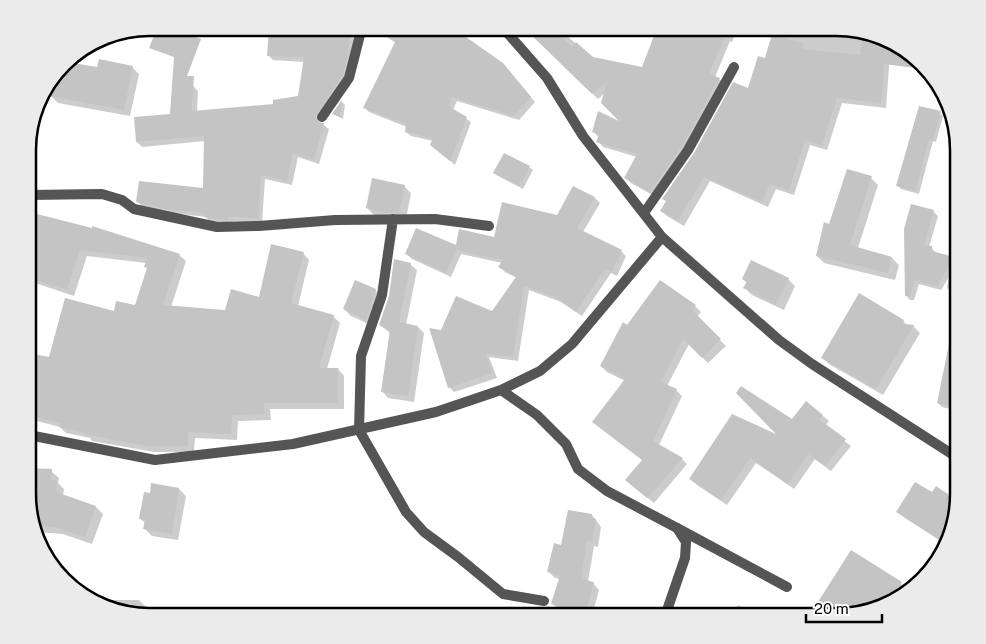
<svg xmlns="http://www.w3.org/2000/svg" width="986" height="644" font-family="'Public Sans',sans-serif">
	<rect width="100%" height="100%" fill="#fff"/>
	<!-- shadow -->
	<path fill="#0003" d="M277,28H356L351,63L347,80L319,121L320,124L324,125L329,129L319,164L298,157L292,185L265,179L262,223L233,221L232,224L210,222L206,217L172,213L143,207L138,202L204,190L205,141L142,147L137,142L171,115L193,86L198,91L197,112L275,105L299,98L304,62L273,60L268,55Z
		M381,28H451L503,64L535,102L519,120L457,101L453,110L471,122L455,165L436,149L433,141L411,136L406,132L407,127L369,112L365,108L396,43L379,31Z
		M526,28H558L592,58L643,68L656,35L640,28H738L732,42L730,41L715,77L719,79L725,84L656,197L631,183L626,178L637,157L603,147L598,141L599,137L593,132L623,125L605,93L598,99Z
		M775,28H836L889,44L890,54L886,108L842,103L827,150L810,145L794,195L776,189L768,207L710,181L684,226L667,216L662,211L667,202L664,199L749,89L765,59Z
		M66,63L98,69L132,67L139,74L130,116L58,103L51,96L54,78Z
		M342,102L345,105L343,119L334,114Z
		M940,113L943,116L936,142L933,141L919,194L901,189L897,185Z
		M529,167L533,170L523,189L498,176L495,173Z
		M871,178L878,185L858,248L892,258L899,265L895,280L824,263L817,256L830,225Z
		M404,186L411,193L406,219L374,215L367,208Z
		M574,188L595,198L600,203L583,232L621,251L626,256L617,276L611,273L582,316L561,302L529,290L518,361L489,357L497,378L454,392L449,387L442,331L493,313L517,278L505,272L500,267L502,263L461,254L451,277L412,259L407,254L457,246L495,238L557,216Z
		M912,205L934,212L938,216L929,247H931L936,253L958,260V294L951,292L947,288L949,277L941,290L919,284L914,300H910L906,295Z
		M29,213L93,229L179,255L186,261L171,307L226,311L260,299L303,253L309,260L298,306L333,316L340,323L327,369H338L344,376V409H270L271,420L238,421L237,440L195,438L194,452H154L92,441L90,438L66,433L60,427L29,419V354L49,359L135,306L148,269L145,266L146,263L87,256L74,296L29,281V243L30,239L29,238Z
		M410,264L417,270L406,325L418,327L424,333L414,402L388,398L382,391L390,333L380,325Z
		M743,279H788L795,286L784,310L752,295L745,288L747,283Z
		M375,290L382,297L373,326L351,316L344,309Z
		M695,306L701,312L697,317L726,346L708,363L689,344L667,386L676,390L682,396L659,445L682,459L687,464L654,503L633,486L643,461L625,381L607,372L601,366L628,326Z
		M903,321L908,326H913L920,333L883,395L829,364L823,358Z
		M948,354L958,356V411L942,407L938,403Z
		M823,416L829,421L825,426L851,446L831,471L815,459L794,489L756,463L727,505L697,485L691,479L781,437L792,420Z
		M29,469L51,471L59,478L58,483L64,489L63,496L96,507L103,514L92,544L63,534L36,532L29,509Z
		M179,489L186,496L178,540L152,536L145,529L146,524L141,519L151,494Z
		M932,494L953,499L958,503L948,532L942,542L905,518L898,511Z
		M592,515L601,527L598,547L594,546L588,582L593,583L599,590L592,616H559L563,611L559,610L553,604L560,579L555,578L549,572L562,546Z
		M851,551L898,581L906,589V591L897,600L843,616H810Z
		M108,600H139L146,607V615L108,603Z
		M738,605L758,616H732Z
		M789,613L794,616H786Z"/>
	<!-- building -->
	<path fill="#c4c4c4" d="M157,28H169L201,39L187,76H194L192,111L273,104V100L298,96L304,57L267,56L269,28H351L347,58L343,75L315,116L318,122L324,123L314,160L293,153L287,181L261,175L258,219L228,216V220L212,219L204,217L205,213L166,209L136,202L139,181L203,188L204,136L136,142L134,117L170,114L174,57L149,48Z
		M372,28H453L503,63L531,97L514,116L452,97L448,106L467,117L450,161L430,145L433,138L405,132L406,124L363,108L395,42Z
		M524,28H551L572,47L576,42L593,57L642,67L657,28H728L709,74L720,78L682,146L650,192L624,178L637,154L596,142L599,134L592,132L598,111L619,121L601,103L607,82L592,94Z
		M772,34L804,44L802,49L860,55L863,36L904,48L923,69L884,64L881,103L837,98L822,145L805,140L789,190L770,184L762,202L704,177L678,221L660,211L666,201L662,199L694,153L733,82L748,88L758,56L765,58Z
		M99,59L133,66L124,110L50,96L53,80L67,62L97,67Z
		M342,100L340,117L332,114Z
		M919,106L941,111L933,140L929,139L915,191L896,186Z
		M504,153L530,166L520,186L493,173Z
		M847,169L872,176L850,245L892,257L888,273L816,256L824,222L829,224Z
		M372,178L405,185L399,212L387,213L366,208Z
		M573,186L595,197L577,228L622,250L612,272L605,269L576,312L555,297L524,286L513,357L485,353L492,373L448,388L429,328L441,330L456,296L492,311L516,277L498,267L503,260L456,250L446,273L405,254L416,228L456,245L459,229L494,237L502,202L557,215Z
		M911,204L934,210L924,246H932V251L954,257L937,286L914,280L910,297L905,296L904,229Z
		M29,212L92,228V226L180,254L163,305L225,310L231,289L259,297L271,244L304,252L291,303L334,315L319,368H338V403H264L265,414L232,415L231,434L188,432V446H146L84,434V432L59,427L60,423L29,415V353L49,357L65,298L114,311L116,301L135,305L147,268L144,267L147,258L80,250L67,290L29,278Z
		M394,259L411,263L399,322L418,326L408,396L381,392L390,330L379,325L389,296Z
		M751,260L789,278L776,304L743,288L747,282L742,279Z
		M355,280L376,289L366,320L343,309Z
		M660,280L696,305L692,310L721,339L702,358L683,339L661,382L677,389L653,441L683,458L647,498L625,480L642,460L592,422L625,379L600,366L623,322L627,325Z
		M859,293L904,320L903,324L914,325L876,389L821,358Z
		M949,344L958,345V408L937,403Z
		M741,386L792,419L806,401L823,415L820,420L846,439L825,466L808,454L788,484L750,458L721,500L689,479L732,414L776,434L736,393Z
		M29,468L52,469L51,480L57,481L56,492L96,506L85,537L55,527L34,526L29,509Z
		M915,482L932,492L936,486L958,501L944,542L896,512Z
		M151,483L179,488L172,534L143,529L145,520L139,519L144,492L150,493Z
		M568,510L592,514V518L596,519L592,541L587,540L581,579L594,582L585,614L551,604L560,575L547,572L554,543L561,545Z
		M851,550L902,582L890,602L843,616H809Z"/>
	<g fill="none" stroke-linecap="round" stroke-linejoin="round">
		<!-- service -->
		<path stroke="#555" stroke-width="10" d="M677,528L787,587"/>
		<!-- minor -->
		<path stroke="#555" stroke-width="10" d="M503,28L547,78L583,136L662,237L779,340L812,364L958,458
			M322,117L349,78L360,35L365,28
			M29,195L102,194L122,200L134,209L217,227L259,226L335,220L435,219L489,226
			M644,213L688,150L734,67
			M393,219L382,295L361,356L359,430L406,512L424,532L458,557L503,594L544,601
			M501,390L537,415L566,444L578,469L607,491L677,528L686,542L685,558L665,616
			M29,435L155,460L293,444L436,412L501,390L540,371L572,344L662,237"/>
	</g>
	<!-- crop -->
	<path d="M0 0H986V644H0ZM150 36H836A114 114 0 0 1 950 150V494A114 114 0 0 1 836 608H150A114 114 0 0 1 36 494V150A114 114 0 0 1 150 36Z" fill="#ebebeb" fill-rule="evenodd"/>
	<path fill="none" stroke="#000" stroke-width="2.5" d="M150 36H836A114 114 0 0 1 950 150V494A114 114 0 0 1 836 608H150A114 114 0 0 1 36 494V150A114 114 0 0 1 150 36Z"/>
	<!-- scale -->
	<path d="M806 614v8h76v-8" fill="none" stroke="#000000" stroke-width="2.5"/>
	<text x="814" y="614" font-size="15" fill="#000000" stroke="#ffffff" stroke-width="4" paint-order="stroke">20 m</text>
</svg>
